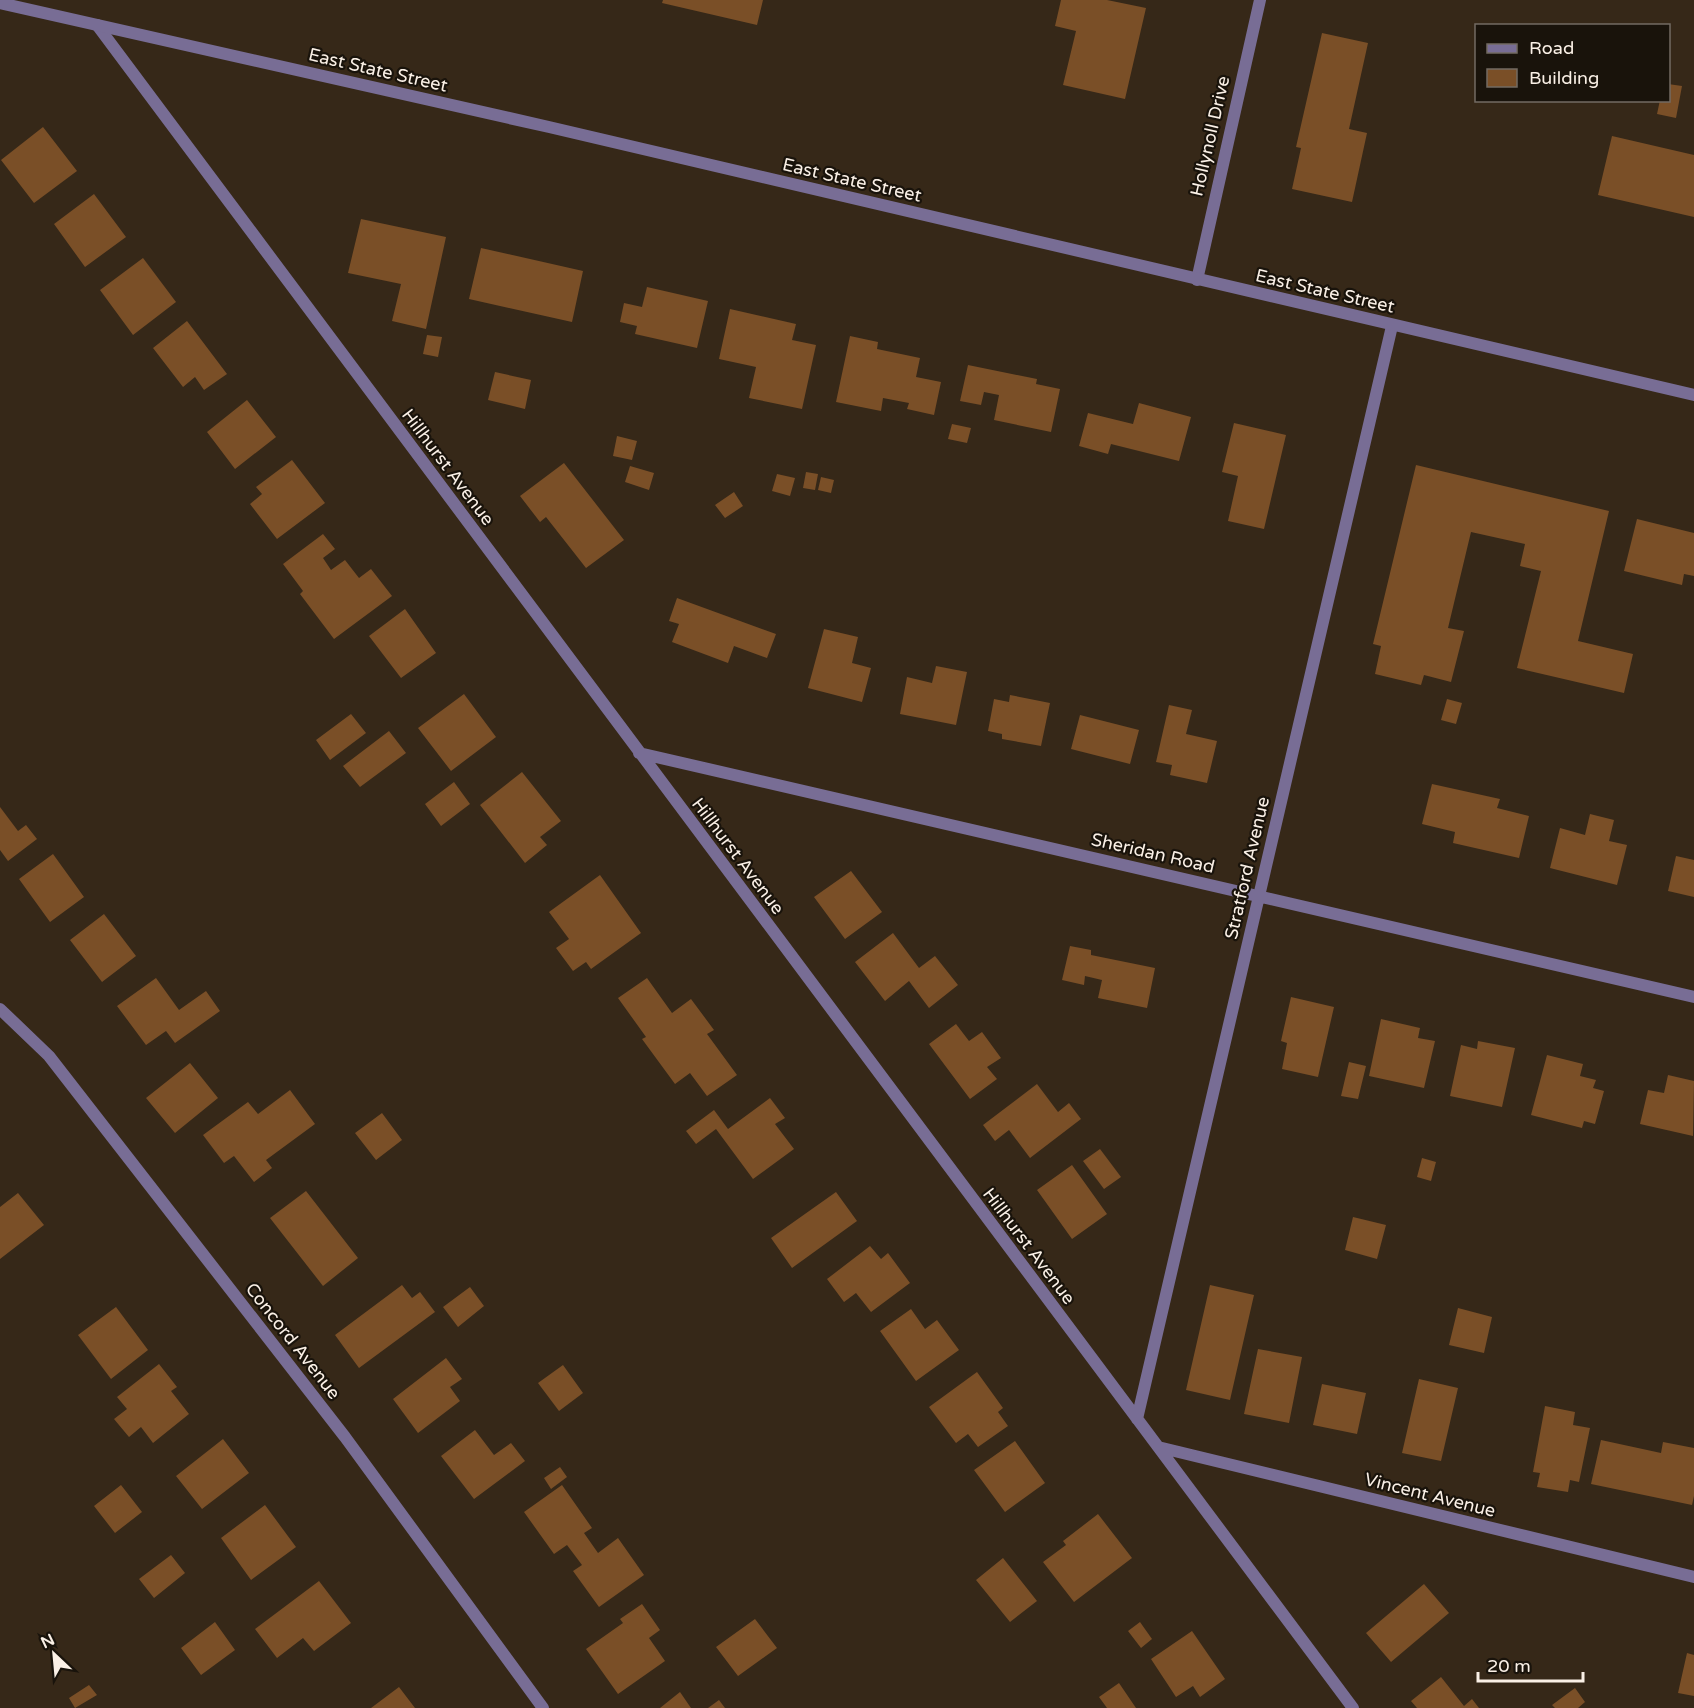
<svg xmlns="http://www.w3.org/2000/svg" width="1694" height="1708" font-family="'Varela Round',sans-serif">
	<rect width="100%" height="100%" fill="#362818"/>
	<!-- building -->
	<path fill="#7a4f27" d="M663,0H763L757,25L662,3Z
		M1061,0H1107L1146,8L1125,99L1063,85L1076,31L1055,26Z
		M1322,33L1368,43L1349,129L1367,133L1352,202L1292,189L1301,148L1296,147Z
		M1668,84L1682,86L1676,118L1657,114L1660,100H1668Z
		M43,127L77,171L34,203L1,160Z
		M1612,136L1694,155V217L1598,195Z
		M94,194L126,237L85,267L54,224Z
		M361,219L446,237L426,329L392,321L401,284L348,273Z
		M481,248L583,271L572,322L469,299Z
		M143,258L176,302L133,335L100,290Z
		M647,287L708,301L697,348L635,334L637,326L620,322L624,303L642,307Z
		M730,309L796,324L792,340L816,345L802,409L749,398L756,367L719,359Z
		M187,321L227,374L204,390L195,377L183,387L153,348Z
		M427,335L442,337L438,357L423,354Z
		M850,336L878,342L877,349L920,358L916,377L941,382L934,415L907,409L909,403L883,398L881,411L836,402Z
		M968,365L1037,379L1036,384L1060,389L1051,432L994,420L999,395L984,392L981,405L960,401Z
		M495,372L531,380L525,409L488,400Z
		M247,400L276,437L235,469L207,432Z
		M1139,403L1191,417L1179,461L1111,444L1108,454L1079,446L1088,413L1133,424Z
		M1234,423L1286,435L1264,529L1228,521L1238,476L1222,472Z
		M952,424L971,428L967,443L948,439Z
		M617,436L637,441L632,460L613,456Z
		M292,460L325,503L277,539L250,504L262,494L256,487Z
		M564,463L624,540L586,568L546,517L540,522L520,496Z
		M1416,465L1609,511L1578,641L1633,654L1624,693L1517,668L1541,571L1520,566L1525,544L1471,532L1448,628L1464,631L1451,682L1424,675L1421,685L1375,674L1381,646L1373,644Z
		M630,466L654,473L649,490L625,482Z
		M806,472L818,474L815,490L803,488Z
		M777,474L795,478L790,496L772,491Z
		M821,477L834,480L831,493L818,490Z
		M734,492L743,506L725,518L715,505Z
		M1637,519L1694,533V576L1684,574L1682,585L1624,571Z
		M323,534L335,549L323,558L331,570L345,560L359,578L371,569L392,596L334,639L300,594L303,591L283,564Z
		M677,598L776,634L767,658L734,646L728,663L672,642L679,624L669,621Z
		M405,609L436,653L401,678L369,636Z
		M824,629L858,637L852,663L871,668L862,702L808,688Z
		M936,666L967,672L956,725L900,714L907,677L932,683Z
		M464,694L496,737L451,771L418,728Z
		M1010,695L1050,703L1041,746L1002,739V734L988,731L994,699L1009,702Z
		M1447,699L1462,703L1456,724L1441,720Z
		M1169,705L1192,710L1186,734L1217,741L1207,783L1170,775L1172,765L1156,762Z
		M351,714L366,733L330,760L316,740Z
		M1080,715L1139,730L1130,764L1071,749Z
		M389,731L406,753L360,787L343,766Z
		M522,772L561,821L540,837L547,845L525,863L480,805Z
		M454,782L470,804L441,826L425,804Z
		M1432,784L1500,799L1497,808L1529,816L1519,858L1453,843L1455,832L1422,824Z
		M0,807L18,831L26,825L37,839L8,861L0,850Z
		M1590,814L1614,820L1609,841L1627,845L1617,885L1550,868L1560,828L1585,835Z
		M53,854L84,897L50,922L19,879Z
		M1676,856L1694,860V897L1668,891Z
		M851,871L882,912L845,939L814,897Z
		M600,875L641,933L591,969L586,962L573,971L556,948L569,939L549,912Z
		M104,914L136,956L102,982L70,940Z
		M893,933L919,968L935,956L958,985L929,1008L909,981L885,1001L855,962Z
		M1070,946L1091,950V955L1155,968L1147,1008L1098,998L1102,980L1085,976L1084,985L1062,980Z
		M156,978L179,1010L206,991L220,1011L175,1043L166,1031L146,1045L117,1006Z
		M647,978L672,1013L691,999L714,1030L707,1034L737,1075L707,1096L690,1073L675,1084L642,1039L646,1037L618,998Z
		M1291,997L1334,1007L1318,1077L1282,1069L1287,1043L1281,1041Z
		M1381,1019L1420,1028L1418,1038L1435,1041L1424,1088L1369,1076Z
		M956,1024L969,1041L982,1032L1001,1058L987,1067L997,1079L970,1099L929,1044Z
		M1478,1041L1515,1048L1502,1107L1450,1096L1461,1045L1477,1049Z
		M1547,1055L1583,1064L1580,1076L1596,1080L1593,1088L1604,1091L1595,1124L1584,1121L1582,1128L1531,1115Z
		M1349,1062L1366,1066L1358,1099L1341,1096Z
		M190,1063L218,1098L175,1133L146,1098Z
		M1668,1075L1694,1081L1693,1136L1640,1124L1648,1090L1664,1093Z
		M1037,1084L1058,1112L1069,1103L1081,1119L1030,1158L1009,1130L995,1141L983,1125Z
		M290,1090L315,1124L266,1160L272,1168L254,1182L234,1156L224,1163L203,1135L248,1102L258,1114Z
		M770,1098L785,1118L775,1124L794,1149L753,1179L716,1129L696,1144L686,1131L714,1110L728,1129Z
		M382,1113L402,1140L376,1160L355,1133Z
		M1100,1149L1121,1177L1104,1189L1083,1161Z
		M1422,1158L1436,1162L1431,1181L1417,1177Z
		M1072,1165L1107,1214L1072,1239L1037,1190Z
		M306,1191L358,1258L323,1286L270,1218Z
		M836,1192L857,1221L792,1268L771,1238Z
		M18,1193L44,1225L0,1259V1207Z
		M1353,1217L1386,1225L1377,1259L1345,1250Z
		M870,1246L881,1259L888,1253L910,1283L871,1312L856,1293L844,1302L827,1279Z
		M402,1285L412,1298L420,1292L435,1312L359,1368L335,1335Z
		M1210,1285L1254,1295L1230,1400L1186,1390Z
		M470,1287L484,1306L458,1327L443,1307Z
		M116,1307L148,1350L111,1379L78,1335Z
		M1458,1308L1492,1317L1484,1353L1449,1345Z
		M911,1309L925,1329L937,1320L959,1350L916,1381L880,1331Z
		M1258,1349L1302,1357L1289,1423L1244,1414Z
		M446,1358L462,1379L450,1387L460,1401L418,1433L393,1399Z
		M159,1364L177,1387L171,1391L189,1414L153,1443L141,1427L129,1437L114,1419L127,1409L117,1397Z
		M563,1365L583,1393L559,1411L538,1383Z
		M977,1372L1003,1408L998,1412L1008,1426L978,1447L968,1434L956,1443L929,1407Z
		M1419,1379L1458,1388L1441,1461L1402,1453Z
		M1322,1384L1366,1393L1357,1434L1313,1425Z
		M1545,1406L1575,1412L1573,1425L1590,1428L1579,1482L1570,1480L1568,1492L1537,1487L1540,1473L1533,1472Z
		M475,1430L494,1455L511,1443L525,1461L474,1499L441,1456Z
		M223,1439L249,1473L202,1509L176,1476Z
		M1601,1440L1661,1453L1663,1442L1694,1448V1496L1692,1505L1591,1484Z
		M1015,1441L1045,1483L1005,1512L974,1470Z
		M560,1467L567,1477L551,1489L544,1478Z
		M121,1485L142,1512L115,1533L94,1506Z
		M562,1485L592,1528L584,1533L598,1553L618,1538L644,1575L599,1607L573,1571L582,1565L567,1545L554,1554L524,1512Z
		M265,1505L296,1547L251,1580L221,1538Z
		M1098,1514L1132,1558L1074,1602L1043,1562L1066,1545L1063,1541Z
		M171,1555L185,1573L154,1598L139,1579Z
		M1003,1558L1037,1601L1010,1622L976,1580Z
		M319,1581L351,1623L314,1651L303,1638L277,1658L255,1629Z
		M1424,1584L1449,1613L1391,1662L1366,1633Z
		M642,1604L660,1630L649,1638L665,1661L618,1694L586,1649L623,1623L620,1619Z
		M755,1619L777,1648L738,1676L716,1647Z
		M215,1622L235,1650L201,1675L181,1648Z
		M1140,1622L1152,1639L1141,1648L1128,1631Z
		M1192,1631L1225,1679L1200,1697L1193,1686L1176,1697L1151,1659Z
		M1687,1653L1694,1655V1696L1678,1693Z
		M1441,1677L1464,1706L1472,1699L1479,1708H1417L1411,1701Z
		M1119,1683L1136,1708H1107L1099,1697Z
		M89,1685L97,1695L75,1708L69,1698Z
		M399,1687L415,1708H371Z
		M1575,1688L1585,1702L1578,1708H1555L1552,1705Z
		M680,1692L691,1708H660Z
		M719,1700L725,1708H708Z"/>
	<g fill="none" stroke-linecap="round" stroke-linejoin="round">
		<!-- minor -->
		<path stroke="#786d95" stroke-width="12" d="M97,25L1353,1708
			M1197,280L1260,0
			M639,753L1694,997
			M0,1009L49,1056L345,1437L543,1708
			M1137,1419L1392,326
			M1158,1447L1694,1577"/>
		<!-- tertiary -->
		<path stroke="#786d95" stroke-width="12" d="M0,3L549,127L1694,395"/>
	</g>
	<g text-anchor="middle" stroke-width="4.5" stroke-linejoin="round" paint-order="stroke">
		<!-- street labels -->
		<g font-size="18" fill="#faf0e6" stroke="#19130b">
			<text transform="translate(378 70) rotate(13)" y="6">East State Street</text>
			<text transform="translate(1210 136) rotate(-77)" y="6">Hollynoll Drive</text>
			<text transform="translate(852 180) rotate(13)" y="6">East State Street</text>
			<text transform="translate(1325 291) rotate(13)" y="6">East State Street</text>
			<text transform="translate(448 467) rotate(53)" y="6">Hillhurst Avenue</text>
			<text transform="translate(1153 853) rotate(13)" y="6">Sheridan Road</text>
			<text transform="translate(738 856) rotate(53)" y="6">Hillhurst Avenue</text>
			<text transform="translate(1247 868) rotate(-77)" y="6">Stratford Avenue</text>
			<text transform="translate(1029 1246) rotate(53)" y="6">Hillhurst Avenue</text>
			<text transform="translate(293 1341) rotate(52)" y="6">Concord Avenue</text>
			<text transform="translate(1430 1495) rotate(14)" y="6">Vincent Avenue</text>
		</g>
	</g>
	<!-- legend -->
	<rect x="1475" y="24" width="195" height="78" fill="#19130b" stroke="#736b63" stroke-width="1.5"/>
	<rect x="1487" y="44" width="30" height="9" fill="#786d95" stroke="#736b63" stroke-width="1.5"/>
	<text x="1529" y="54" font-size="18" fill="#faf0e6">Road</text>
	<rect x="1487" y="69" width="30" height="18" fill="#7a4f27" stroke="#736b63" stroke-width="1.5"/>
	<text x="1529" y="84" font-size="18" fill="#faf0e6">Building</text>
	<!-- north arrow -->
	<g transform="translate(54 1654) rotate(334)" stroke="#19130b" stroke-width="4.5" paint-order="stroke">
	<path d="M0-4.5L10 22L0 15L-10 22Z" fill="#faf0e6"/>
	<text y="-9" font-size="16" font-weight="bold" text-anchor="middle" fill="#faf0e6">N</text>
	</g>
	<!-- scale -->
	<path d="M1478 1672v9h105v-9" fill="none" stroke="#faf0e6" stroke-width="3"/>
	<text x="1487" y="1672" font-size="18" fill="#faf0e6" stroke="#19130b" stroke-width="4.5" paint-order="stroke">20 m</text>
</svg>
